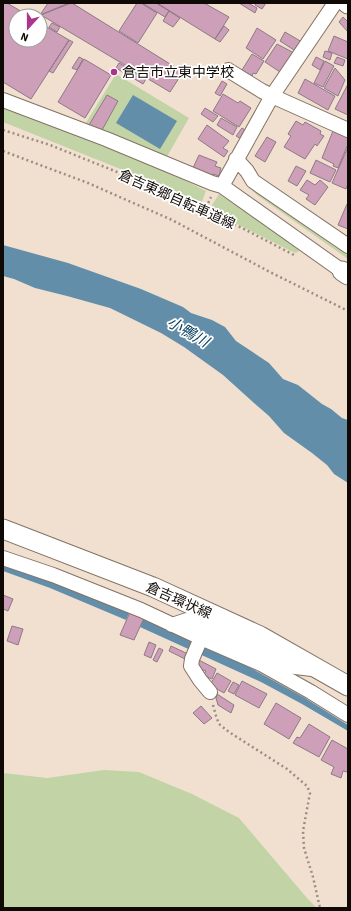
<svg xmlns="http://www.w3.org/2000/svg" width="351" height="911" font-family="'Source Sans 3','Noto Sans JP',sans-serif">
	<rect width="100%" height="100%" fill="#f1e0d0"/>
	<!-- green -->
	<path fill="#c2d3a6" d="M116,74L189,118L165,160L84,126Z
		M3,104L158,167L206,191L200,207L171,191L128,172L3,122Z
		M243,177L348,250V259L257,195L247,186Z
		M219,194C247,208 271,230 297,248L299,251L296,253L291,251L209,210Z
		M104,770L139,772L192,794L239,818L307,898L317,908H3V773L47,778Z"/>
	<!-- water -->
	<path fill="#638eaa" d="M133,95L177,121L160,149L116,123Z
		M3,245L68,263L141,289L183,307L191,313L212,320L225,327L236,341L269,363L283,379L298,385L322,404L331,409L342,418L348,420V483L334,474L327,465L312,453L284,433L269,416L254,403L223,375L184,347L161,333L110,308L67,296L35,288L14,279L3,276Z
		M3,563L49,580L129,613L126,620L50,588L3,571Z
		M143,619L242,663L305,698L348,725V731L302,704L261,682L140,627Z"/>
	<!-- building -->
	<path fill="#cd9fb9" stroke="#8d7a85" d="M3,3H7L29,16H16V40H40V23L69,40L31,99L3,82Z
		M48,3H69L40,15Z
		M71,3H72L183,72L170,92L41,15Z
		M137,3H141L157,13L138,43L119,31Z
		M142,3H156L169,11L165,17Z
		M157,3H204L229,17L215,39Z
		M239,3H248L257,8L255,13Z
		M256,3H266L262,9L255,5Z
		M169,11L180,18L173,27L163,21Z
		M343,17L348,22V32L339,22Z
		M52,23L60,27L57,32L49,27Z
		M224,26L229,30L220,42L215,39Z
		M257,28L276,40L263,59L246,48Z
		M285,32L302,42L297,52L280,41Z
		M334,36L348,42V59L328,51Z
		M69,40L73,42L53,73L49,71Z
		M277,44L296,54L283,74L265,62Z
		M325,51L332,53L330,60L323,57Z
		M252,54L264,61L256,74L253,73L252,76L242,70Z
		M79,57L83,59L77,70L72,68Z
		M316,57L324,61L320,70L312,65Z
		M337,57L345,60L343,66L334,63Z
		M84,59L111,75L85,118L58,102Z
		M325,61L334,66L323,87L314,83Z
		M119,63L146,79L143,84L116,68Z
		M335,68L345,80L338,96L324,88Z
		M305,79L335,96L328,110L298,93Z
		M222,81L227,84L220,96L215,93Z
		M348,84V115L335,109Z
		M223,94L238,103L240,101L251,108L239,127L213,111Z
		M107,95L118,101L101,132L89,125Z
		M205,108L218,116L213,122L201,114Z
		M221,118L237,127L233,135L217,125Z
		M296,121L303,125L305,122L321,131L320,134L324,136L317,146L315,144L305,159L284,147L291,136L288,134Z
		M207,125L229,141L223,148L228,151L224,157L198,139Z
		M242,128L248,132L243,140L236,136Z
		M333,131L348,138V144L338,168L333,166L334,164L322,158Z
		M267,137L276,142L265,162L255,156Z
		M348,147V184L346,189L332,183Z
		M199,155L217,162L215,166L221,168L219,176L213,174L211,178L192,170Z
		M316,160L336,170L330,182L310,173Z
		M296,166L306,171L297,186L288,181Z
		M307,180L315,185L320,180L328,187L315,205L306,199L309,195L300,190Z
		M347,204H348V229L338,225Z
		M3,595L13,599L8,611L3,609Z
		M130,612L144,618L134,640L120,635Z
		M12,626L23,629L18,645L7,641Z
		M149,642L156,645L151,658L144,655Z
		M171,646L188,654L185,659L169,651Z
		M159,648L163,650L157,662L153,660Z
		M199,660L216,669L212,679L203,675L206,671L196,667Z
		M217,673L231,681L224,693L210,685Z
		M242,681L267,694L259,708L235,695Z
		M233,682L239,685L234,694L228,691Z
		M217,694L234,705L231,713L218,705L216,698Z
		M276,703L301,718L289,739L264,724Z
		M201,706L212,718L204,724L193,713Z
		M309,724L330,737L319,757L293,743L297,737L300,738Z
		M332,740L348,749V770L347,772L343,771L341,778L331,774L334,767L321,760Z"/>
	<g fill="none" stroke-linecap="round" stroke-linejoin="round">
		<defs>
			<path id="street" d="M228,70L262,91L272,96L348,130
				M3,100L106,139L212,183L222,186L342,271
				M236,159L247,171L253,181L348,246
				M222,186L272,96L335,3
				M3,558L53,575L141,610L201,638L261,664L311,692L348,715
				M172,625L187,620L295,667L312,669
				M201,638L192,659L191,666L200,680L210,692"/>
			<path id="secondary" d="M347,3L348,4
				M342,271L348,275
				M3,529L153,587L260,636L348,686"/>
		</defs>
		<!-- street casing -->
		<use href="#street" stroke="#827365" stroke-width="16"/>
		<!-- secondary casing -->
		<use href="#secondary" stroke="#827365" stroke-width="21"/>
		<!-- path -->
		<path stroke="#9a8d82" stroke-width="2.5" stroke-dasharray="2 3" stroke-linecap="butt" d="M3,130L50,145L142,182L204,212L240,227L294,255
			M3,151L88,183L172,220L270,272L348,311
			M204,212L211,197
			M213,705L216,716L219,724L229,732L287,769L307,786L310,793L303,831L304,848L313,877L320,908"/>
		<!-- street -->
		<use href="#street" stroke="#fff" stroke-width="14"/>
		<!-- secondary -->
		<use href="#secondary" stroke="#fff" stroke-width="19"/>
	</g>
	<!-- markers -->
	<circle fill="#ac348a" stroke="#fff" stroke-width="1.5" cx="114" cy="72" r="4"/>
	<g text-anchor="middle" stroke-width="3.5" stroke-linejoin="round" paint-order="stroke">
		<!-- poi labels -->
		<g font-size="14" fill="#100a06" stroke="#fff" text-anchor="start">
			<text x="122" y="77">倉吉市立東中学校</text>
		</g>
		<!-- street labels -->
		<g font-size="14" fill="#100a06" stroke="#fff">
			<text transform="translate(177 199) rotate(24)" y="5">倉吉東郷自転車道線</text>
			<text transform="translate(179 600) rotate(24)" y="5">倉吉環状線</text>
		</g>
		<!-- water labels -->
		<g font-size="15" font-style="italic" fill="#09425f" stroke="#fff">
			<text transform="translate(188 332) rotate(30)" y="5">小鴨川</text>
		</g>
	</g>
	<!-- border -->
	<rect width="351" height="911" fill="none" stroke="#100a06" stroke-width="8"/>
	<!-- north arrow -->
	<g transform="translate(28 28) rotate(201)"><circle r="19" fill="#ffffff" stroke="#9f9d9b"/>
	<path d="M0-3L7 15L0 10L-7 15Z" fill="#ac348a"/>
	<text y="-6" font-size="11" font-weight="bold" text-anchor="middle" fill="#100a06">N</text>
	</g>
</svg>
